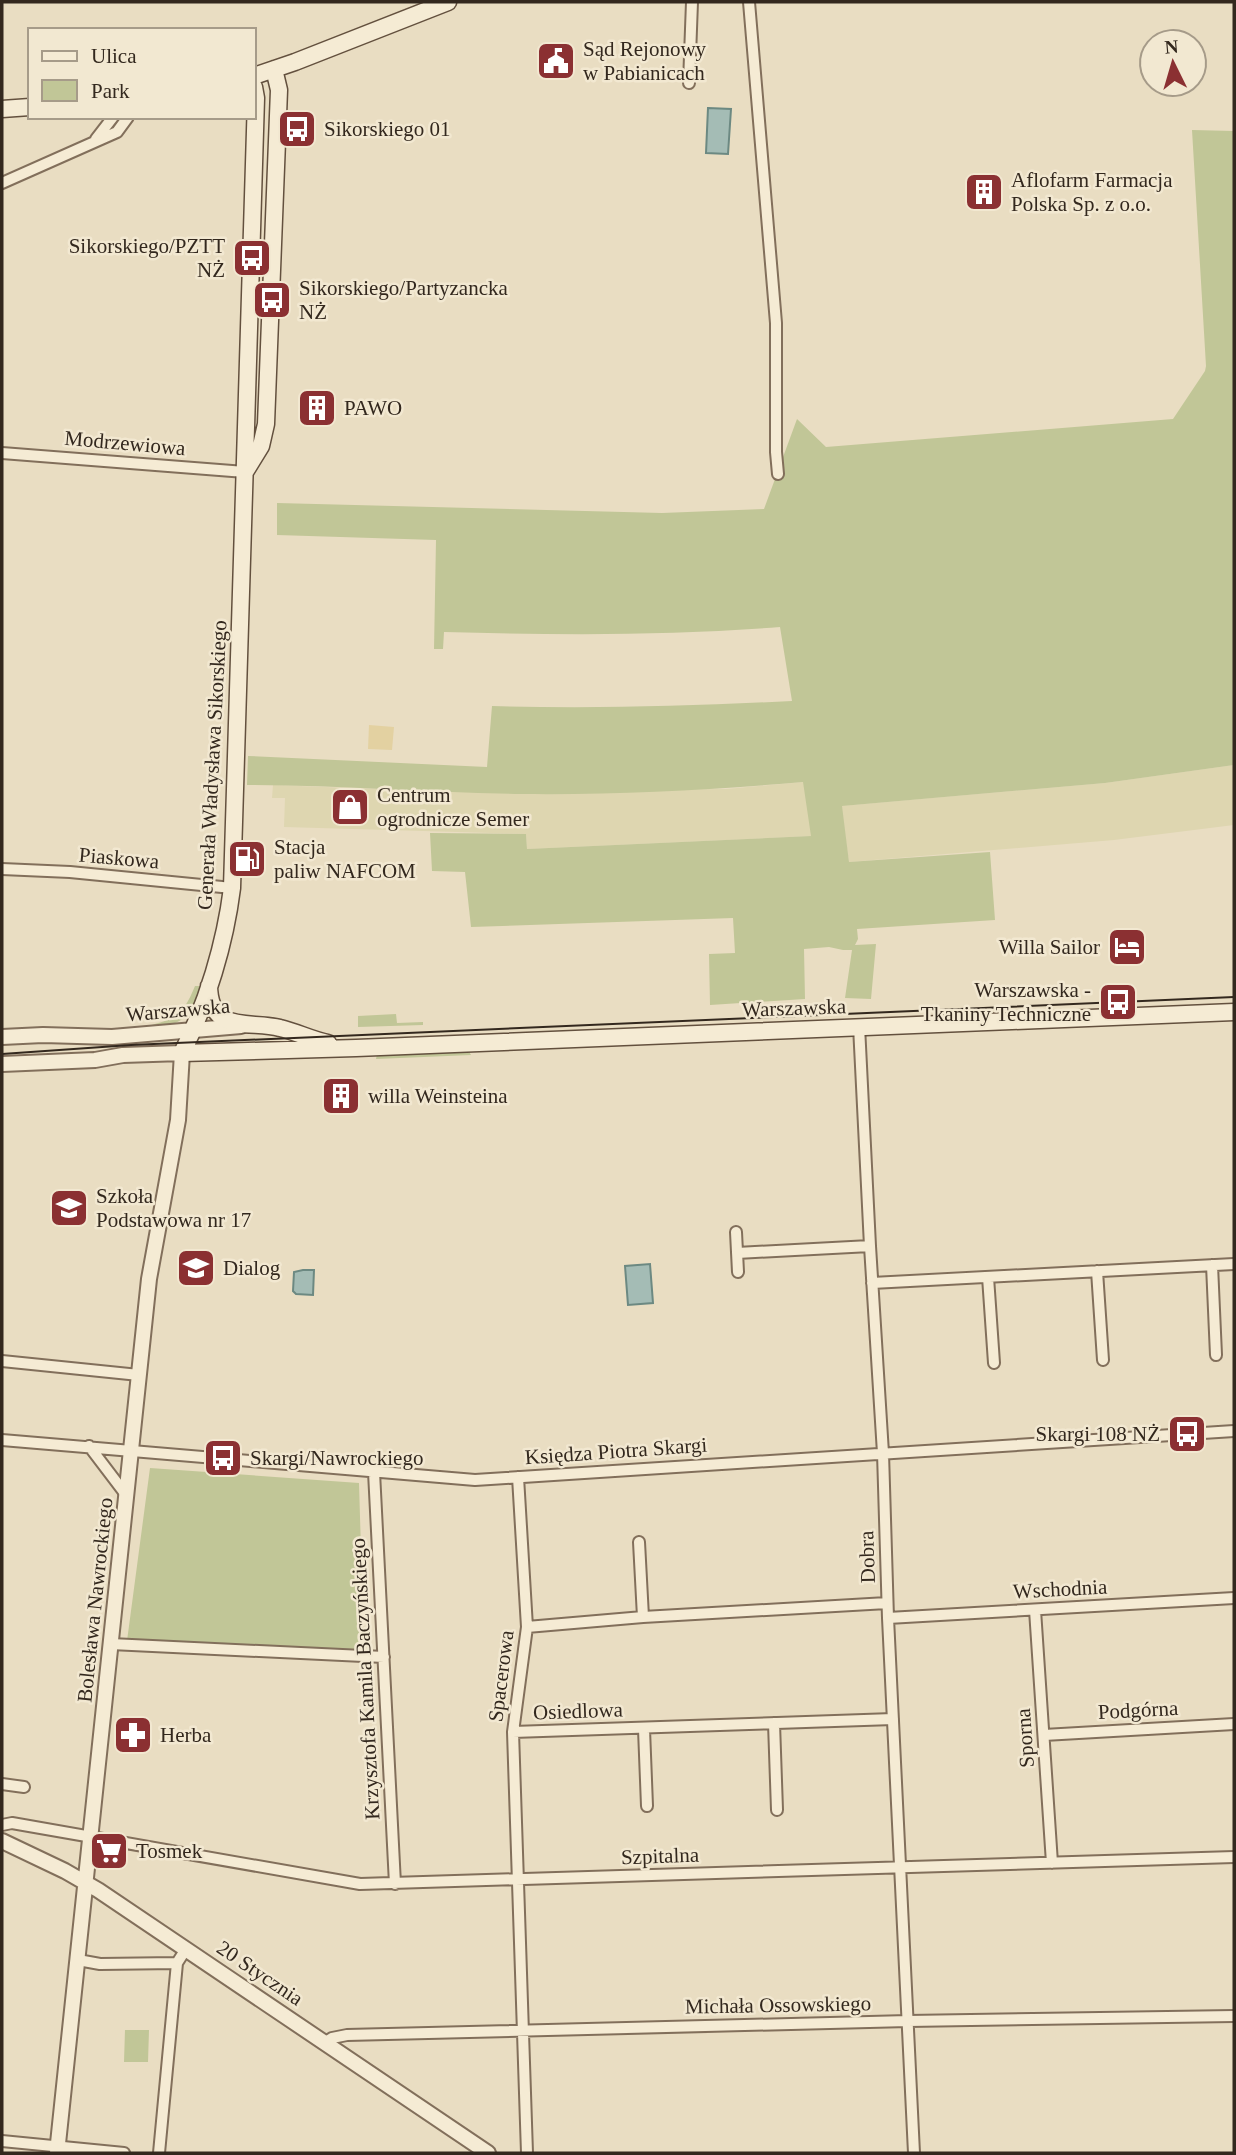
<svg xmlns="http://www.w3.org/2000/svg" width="1236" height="2155" font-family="Georgia,serif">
	<rect width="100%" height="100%" fill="#e9ddc2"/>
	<!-- farmland -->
	<path fill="#ded6b0" d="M1234,765V825L1114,840L849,862L841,806L1105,783Z
		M804,782L812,836L527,849L526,834L284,827L285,798H272L273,785L430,791L726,789Z"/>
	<!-- green -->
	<path fill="#c1c697" d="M1192,130L1234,131V765L1105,783L842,806L849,862L990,852L995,920L857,929L858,939L855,945L876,944L871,999L845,998L852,950H843L829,947L804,949L805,999L710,1005L709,954L735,953L733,918L471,927L465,872L432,871L430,833L526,834L527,849L811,836L803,782C710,790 617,795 523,794C431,793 339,785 247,785L248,756L487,767L492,706C592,709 692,706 792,701L780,627C668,636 557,635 444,632L443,649H434L436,540L277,535V503L662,513L764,509L797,419L826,447L1173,419L1205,371L1206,366Z
		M195,986H200C198,993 196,1001 193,1007C180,1033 140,1028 116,1030L115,1029C136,1028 171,1026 185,1006C189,1000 192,993 195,986Z
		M396,1014L397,1023L423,1022V1025L358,1027V1016Z
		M468,1050L471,1055L376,1059L377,1054Z
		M150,1468L359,1483L364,1651L127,1641Z
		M125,2030H149L148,2062H124Z"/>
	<!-- sand -->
	<path fill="#e3d1a1" d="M369,725L394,727L392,750L368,749Z"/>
	<!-- water -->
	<path fill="#a4bcb5" stroke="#6c8982" stroke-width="2" d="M708,108L731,109L728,154L706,153Z
		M650,1264L653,1303L628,1305L625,1266Z
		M303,1270H314L313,1295L296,1294L293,1291L294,1272Z"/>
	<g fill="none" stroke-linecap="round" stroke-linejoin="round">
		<defs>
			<path id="minor" d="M749,2L776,323V452L778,474
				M689,83L692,2
				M96,139L113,117
				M2,183L117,132L128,117
				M2,453L245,472
				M2,869L70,872L232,888
				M859,1026L870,1246L883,1453L888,1618L914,2153
				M736,1232L738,1272
				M737,1253L870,1246
				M1212,1265L1216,1355
				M1097,1271L1103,1360
				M988,1277L994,1363
				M872,1283L1234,1264
				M2,1361L139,1375
				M2,1440L475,1480L1234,1431
				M89,1446L127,1496
				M374,1472L395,1884
				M518,1477L527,1627L513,1732L527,2153
				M639,1542L643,1617
				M1035,1610L1052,1863
				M888,1618L1234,1598
				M527,1627L643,1617L887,1603
				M111,1644L384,1657
				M774,1723L777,1810
				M644,1729L647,1806
				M513,1732L893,1719
				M1044,1735L1234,1724
				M2,1784L24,1787
				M2,1825L12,1823L360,1884L1234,1857
				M78,1960L100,1964L177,1963
				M324,2043L332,2038L347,2035L908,2021L1234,2016
				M2,2141L124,2153
				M159,2153L177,1963L186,1949"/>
			<path id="tertiary" d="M2,1037L43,1035L112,1037L241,1026
				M2,1064L95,1060L123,1055L182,1053L178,1120L149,1279L57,2153
				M2,1841L65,1871L98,1890L488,2153"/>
			<path id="secondary" d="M254,76L295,62L448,2
				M254,87L256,98L232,888C225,944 207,1003 182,1053L356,1048L1234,1012
				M2,109L30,107
				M245,472L261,446L266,424L279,90L274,69
				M209,986C210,1035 250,1020 280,1028C297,1032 312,1040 328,1043"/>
		</defs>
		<!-- minor casing -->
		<use href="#minor" stroke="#826f5b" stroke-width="14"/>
		<!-- tertiary casing -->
		<use href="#tertiary" stroke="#826f5b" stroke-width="18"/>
		<!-- secondary casing -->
		<use href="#secondary" stroke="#63503e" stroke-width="19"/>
		<!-- minor -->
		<use href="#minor" stroke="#f5ebd4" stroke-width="10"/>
		<!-- tertiary -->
		<use href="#tertiary" stroke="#f5ebd4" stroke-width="14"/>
		<!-- secondary -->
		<use href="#secondary" stroke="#f5ebd4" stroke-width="16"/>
		<!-- tram -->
		<path stroke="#33281e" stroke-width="2" d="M2,1054L131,1045L1234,997"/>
	</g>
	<!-- icons -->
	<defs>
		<symbol id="civic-square" viewBox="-11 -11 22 22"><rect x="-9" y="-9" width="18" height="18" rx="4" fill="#8b3032" stroke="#f2e8d1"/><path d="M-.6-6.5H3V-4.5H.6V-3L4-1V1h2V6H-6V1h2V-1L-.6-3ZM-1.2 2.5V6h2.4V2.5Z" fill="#fff"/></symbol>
		<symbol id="bus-square" viewBox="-11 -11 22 22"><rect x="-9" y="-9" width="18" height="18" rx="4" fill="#8b3032" stroke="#f2e8d1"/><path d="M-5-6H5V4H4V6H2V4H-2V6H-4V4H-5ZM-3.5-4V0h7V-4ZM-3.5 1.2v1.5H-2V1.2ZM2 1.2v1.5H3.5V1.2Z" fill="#fff"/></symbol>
		<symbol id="building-square" viewBox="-11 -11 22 22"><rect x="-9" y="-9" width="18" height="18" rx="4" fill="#8b3032" stroke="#f2e8d1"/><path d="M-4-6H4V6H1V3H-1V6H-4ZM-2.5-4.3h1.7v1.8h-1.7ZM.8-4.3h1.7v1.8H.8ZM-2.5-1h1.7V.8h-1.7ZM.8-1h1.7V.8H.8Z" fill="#fff"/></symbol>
		<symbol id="shop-square" viewBox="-11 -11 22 22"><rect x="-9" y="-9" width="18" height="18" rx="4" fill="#8b3032" stroke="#f2e8d1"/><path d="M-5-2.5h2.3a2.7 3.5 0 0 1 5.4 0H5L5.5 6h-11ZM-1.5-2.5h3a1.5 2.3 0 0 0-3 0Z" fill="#fff"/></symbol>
		<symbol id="fuel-square" viewBox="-11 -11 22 22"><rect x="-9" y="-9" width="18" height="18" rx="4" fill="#8b3032" stroke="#f2e8d1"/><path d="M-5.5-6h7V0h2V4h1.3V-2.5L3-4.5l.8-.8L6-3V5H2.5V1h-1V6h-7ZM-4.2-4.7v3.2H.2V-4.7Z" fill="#fff"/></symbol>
		<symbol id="hotel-square" viewBox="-11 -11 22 22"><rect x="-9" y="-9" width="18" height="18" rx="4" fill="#8b3032" stroke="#f2e8d1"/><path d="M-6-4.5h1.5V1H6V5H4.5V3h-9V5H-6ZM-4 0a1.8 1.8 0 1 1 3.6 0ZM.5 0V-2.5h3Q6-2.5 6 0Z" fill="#fff"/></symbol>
		<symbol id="school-square" viewBox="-11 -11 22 22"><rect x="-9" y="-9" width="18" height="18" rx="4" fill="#8b3032" stroke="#f2e8d1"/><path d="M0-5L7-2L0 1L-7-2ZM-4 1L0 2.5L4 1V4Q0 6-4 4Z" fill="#fff"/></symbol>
		<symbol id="pharmacy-square" viewBox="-11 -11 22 22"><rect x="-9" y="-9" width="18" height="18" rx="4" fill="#8b3032" stroke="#f2e8d1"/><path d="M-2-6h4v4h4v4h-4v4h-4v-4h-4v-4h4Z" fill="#fff"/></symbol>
		<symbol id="supermarket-square" viewBox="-11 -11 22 22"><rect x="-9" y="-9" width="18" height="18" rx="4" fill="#8b3032" stroke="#f2e8d1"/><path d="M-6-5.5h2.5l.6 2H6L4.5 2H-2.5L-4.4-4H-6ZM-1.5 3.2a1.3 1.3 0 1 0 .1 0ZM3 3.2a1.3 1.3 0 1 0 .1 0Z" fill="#fff"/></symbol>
	</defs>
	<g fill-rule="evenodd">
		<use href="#civic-square" x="534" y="39" width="44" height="44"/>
		<use href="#bus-square" x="275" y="107" width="44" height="44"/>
		<use href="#building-square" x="962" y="170" width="44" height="44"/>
		<use href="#bus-square" x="230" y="236" width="44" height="44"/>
		<use href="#bus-square" x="250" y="278" width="44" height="44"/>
		<use href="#building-square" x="295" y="386" width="44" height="44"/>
		<use href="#shop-square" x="328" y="785" width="44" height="44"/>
		<use href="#fuel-square" x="225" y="837" width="44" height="44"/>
		<use href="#hotel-square" x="1105" y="925" width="44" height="44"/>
		<use href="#bus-square" x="1096" y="980" width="44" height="44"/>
		<use href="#building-square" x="319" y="1074" width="44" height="44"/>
		<use href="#school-square" x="47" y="1186" width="44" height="44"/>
		<use href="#school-square" x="174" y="1246" width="44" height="44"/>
		<use href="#bus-square" x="1165" y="1412" width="44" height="44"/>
		<use href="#bus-square" x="201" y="1436" width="44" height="44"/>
		<use href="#pharmacy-square" x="111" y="1713" width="44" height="44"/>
		<use href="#supermarket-square" x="87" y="1829" width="44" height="44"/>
	</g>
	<g text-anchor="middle" stroke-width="5" stroke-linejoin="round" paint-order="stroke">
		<!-- poi labels -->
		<g font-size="21" fill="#33281e" stroke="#f2e8d1" text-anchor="start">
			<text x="583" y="56">Sąd Rejonowy<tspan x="583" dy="24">w Pabianicach</tspan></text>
			<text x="324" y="136">Sikorskiego 01</text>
			<text x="1011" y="187">Aflofarm Farmacja<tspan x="1011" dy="24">Polska Sp. z o.o.</tspan></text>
			<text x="225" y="253" text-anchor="end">Sikorskiego/PZTT<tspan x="225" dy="24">NŻ</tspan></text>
			<text x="299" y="295">Sikorskiego/Partyzancka<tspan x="299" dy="24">NŻ</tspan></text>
			<text x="344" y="415">PAWO</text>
			<text x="377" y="802">Centrum<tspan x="377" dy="24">ogrodnicze Semer</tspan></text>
			<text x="274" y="854">Stacja<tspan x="274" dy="24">paliw NAFCOM</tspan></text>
			<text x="1100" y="954" text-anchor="end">Willa Sailor</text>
			<text x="1091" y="997" text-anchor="end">Warszawska -<tspan x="1091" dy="24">Tkaniny Techniczne</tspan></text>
			<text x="368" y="1103">willa Weinsteina</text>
			<text x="96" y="1203">Szkoła<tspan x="96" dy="24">Podstawowa nr 17</tspan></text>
			<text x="223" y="1275">Dialog</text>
			<text x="1160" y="1441" text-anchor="end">Skargi 108 NŻ</text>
			<text x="250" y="1465">Skargi/Nawrockiego</text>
			<text x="160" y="1742">Herba</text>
			<text x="136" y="1858">Tosmek</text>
		</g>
		<!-- street labels -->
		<g font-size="21" fill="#33281e" stroke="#f2e8d1">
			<text transform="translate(125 443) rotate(5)" y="7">Modrzewiowa</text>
			<text transform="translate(212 765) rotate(-87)" y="7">Generała Władysława Sikorskiego</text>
			<text transform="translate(119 858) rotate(5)" y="7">Piaskowa</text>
			<text transform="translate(794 1008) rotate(-2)" y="7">Warszawska</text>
			<text transform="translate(178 1010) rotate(-5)" y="7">Warszawska</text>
			<text transform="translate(616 1451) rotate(-4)" y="7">Księdza Piotra Skargi</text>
			<text transform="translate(867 1557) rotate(-92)" y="7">Dobra</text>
			<text transform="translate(1060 1589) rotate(-3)" y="7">Wschodnia</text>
			<text transform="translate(95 1600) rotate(-84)" y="7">Bolesława Nawrockiego</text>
			<text transform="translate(501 1676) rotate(-83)" y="7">Spacerowa</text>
			<text transform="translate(365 1679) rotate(-93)" y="7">Krzysztofa Kamila Baczyńskiego</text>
			<text transform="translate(1138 1710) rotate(-3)" y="7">Podgórna</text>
			<text transform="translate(578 1711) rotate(-2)" y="7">Osiedlowa</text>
			<text transform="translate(1025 1738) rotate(-94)" y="7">Sporna</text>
			<text transform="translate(660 1856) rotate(-2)" y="7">Szpitalna</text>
			<text transform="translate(260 1973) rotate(34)" y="7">20 Stycznia</text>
			<text transform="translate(778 2005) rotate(-1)" y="7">Michała Ossowskiego</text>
		</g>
	</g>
	<!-- border -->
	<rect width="1236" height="2155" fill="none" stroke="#33281e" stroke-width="7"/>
	<!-- legend -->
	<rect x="28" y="28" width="228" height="91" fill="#f2e8d1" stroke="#a69b89" stroke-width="2"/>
	<rect x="42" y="51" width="35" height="10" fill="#f5ebd4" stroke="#a69b89" stroke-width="2"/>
	<text x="91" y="63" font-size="21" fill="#33281e">Ulica</text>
	<rect x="42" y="80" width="35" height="21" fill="#c1c697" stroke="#a69b89" stroke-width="2"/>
	<text x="91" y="98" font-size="21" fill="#33281e">Park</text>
	<!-- north arrow -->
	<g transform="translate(1173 63) rotate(355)"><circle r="33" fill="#f2e8d1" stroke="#a69b89" stroke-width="2"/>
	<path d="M0-5L12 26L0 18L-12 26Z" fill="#8b3032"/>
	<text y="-10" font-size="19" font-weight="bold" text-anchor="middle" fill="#33281e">N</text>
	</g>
</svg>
